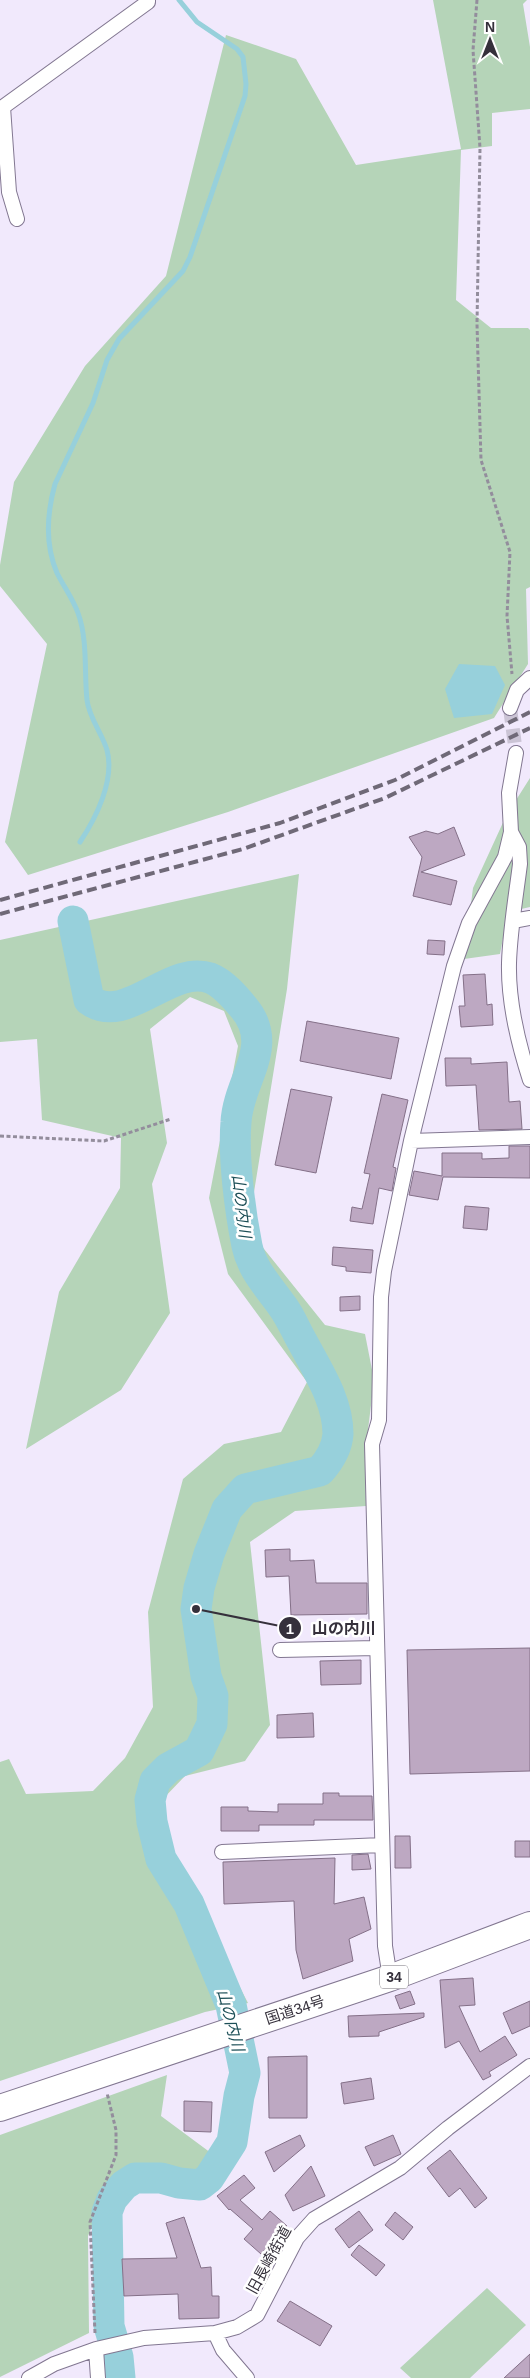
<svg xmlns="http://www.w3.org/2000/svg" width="530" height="2378" font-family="Helvetica,'Noto Sans JP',sans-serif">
	<rect width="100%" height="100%" fill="#f1e9fc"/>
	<!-- green -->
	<path fill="#b5d4b8" d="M433,0H527L523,4L530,47V109L492,113V146L461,150L456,300L491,328H528L530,330V587L526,589L528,664L494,718L228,812L28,875L5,842L47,644L0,586V565L14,482L85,366L166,276L226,35L296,59L356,165L461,149Z
		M530,778V907L508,912L500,954L464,959L473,888L506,816Z
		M299,874L287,989L248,1229L325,1325L365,1334L374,1380L365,1455L366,1506L295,1511L250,1542L270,1725L245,1761L185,1776L160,1802L171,1853L248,2003L205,2012L0,2081V1762L9,1759L26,1794L93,1791L125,1758L153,1707L148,1612L183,1479L224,1444L281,1432L307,1382L228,1274L209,1198L238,1046L224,1011L190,997L150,1029L167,1143L152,1184L170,1313L121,1390L26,1449L59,1292L120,1188L121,1138L42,1120L37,1039L0,1042V940Z
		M167,2075L161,2116L211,2153L195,2173L145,2163L111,2181L88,2236L89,2333L0,2377V2135Z
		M487,2288L526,2325L470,2378H411L400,2368Z"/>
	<!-- water -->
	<path fill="#97d0db" d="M459,664L495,666L505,685L492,714L454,718L445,689Z"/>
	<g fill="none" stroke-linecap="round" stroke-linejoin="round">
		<!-- stream -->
		<path stroke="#97d0db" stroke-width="5" d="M80,842C96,818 115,780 107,750C102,733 89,718 87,700C84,673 88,640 78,613C73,599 64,587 57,573C45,545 47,513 55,484L93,403L107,360L119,339L183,271L190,257L245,96L246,84L243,57L237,49L197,22L179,0"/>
		<!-- river -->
		<path stroke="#97d0db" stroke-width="31" d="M73,921L89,1000C126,1027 170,964 210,978C223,983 235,997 244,1008C276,1046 238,1081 236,1122C233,1157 240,1211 247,1246C252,1270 269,1287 283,1307C291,1318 296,1331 303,1343C318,1371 338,1401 338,1434C337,1448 329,1461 320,1471L245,1489L227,1509L209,1554L199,1588L196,1609L206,1676L213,1696L212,1724L199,1751L168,1768L155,1781L150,1800L152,1822L161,1859L189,1904L231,2005L245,2073L239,2096L232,2142L209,2178L200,2185L179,2183L161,2178H135L124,2185L112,2199L107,2212L109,2326L118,2357L120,2378"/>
	</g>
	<!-- building -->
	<path fill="#bda8c2" stroke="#847088" d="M454,827L465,855L421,872L457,881L451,905L413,896L422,857L409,837L426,831L438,834Z
		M428,940L445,941L444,955L427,954Z
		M485,974L487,1005L492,1004L493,1025L461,1027L459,1006H465L463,975Z
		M307,1021L399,1038L391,1079L300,1061Z
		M445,1058H471V1064L507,1062L509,1102L520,1101L522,1129L479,1130L476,1085L446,1086Z
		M291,1089L332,1097L316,1173L275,1165Z
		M382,1094L408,1100L393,1167L396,1168L392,1191L379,1188L373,1224L350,1221L352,1207L362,1209L370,1174L364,1173Z
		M509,1146H530V1178L443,1177L438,1200L409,1195L414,1171L442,1176V1153H482V1159L509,1158Z
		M465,1206L489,1208L487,1230L463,1228Z
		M333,1247L373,1250L371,1273L346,1271V1267L332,1265Z
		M360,1296V1310L340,1311V1297Z
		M290,1549V1561L314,1560L316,1583H367V1614L291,1615L289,1576L266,1577L265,1550Z
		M530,1648V1771L410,1774L407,1650Z
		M361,1660V1684L321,1685L320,1661Z
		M313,1713L314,1737L277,1738V1715Z
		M323,1793H339V1796H372L373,1820H314V1825H259V1831H221V1807H248V1811L278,1812V1804H323Z
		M395,1836H410L411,1868H395Z
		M515,1841H530V1857H515Z
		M368,1854L371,1869L352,1870V1855Z
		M335,1858L334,1904L364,1897L371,1929L349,1939L353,1961L303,1979L296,1950L294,1901L224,1904L223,1862Z
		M473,1978L475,2005L459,2006L480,2052L505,2036L517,2055L489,2072L491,2076L483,2080L459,2041L445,2048L440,1980Z
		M410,1991L415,2004L400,2009L395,1996Z
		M530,2001V2026L512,2034L503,2013Z
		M424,2013V2017L379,2032V2036L349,2037L348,2016Z
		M307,2056V2118H269L268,2057Z
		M371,2078L374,2099L344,2104L341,2083Z
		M184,2101L212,2102L211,2132L184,2131Z
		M300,2135L305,2146L274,2172L265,2152Z
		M393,2135L401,2154L374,2166L365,2147Z
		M450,2150L487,2198L475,2208L460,2188L449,2197L427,2168Z
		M311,2166L325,2196L293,2211L285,2195Z
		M244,2175L255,2188L240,2200L262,2220L270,2211L287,2226L261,2254L244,2239L253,2229L230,2209L229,2210L217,2196Z
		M359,2211L373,2230L349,2248L335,2229Z
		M395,2212L413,2227L403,2240L385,2225Z
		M184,2217L201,2268L211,2267L212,2296H219V2318L179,2319L178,2294L124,2296L122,2259L177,2258L166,2223Z
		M359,2245L385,2265L376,2276L351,2255Z
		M290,2301L332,2326L320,2346L277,2321Z
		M530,2354V2378H504Z"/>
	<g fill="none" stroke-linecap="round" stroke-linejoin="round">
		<!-- street-tunnel -->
		<path stroke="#cbc4d5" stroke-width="14" stroke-dasharray="14 7" stroke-linecap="butt" d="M510,708L516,753"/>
		<defs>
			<path id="street" d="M17,219L9,192L3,107L148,2V0
				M510,708L517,690L530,678
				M511,832L519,847L520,864C516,896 510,930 509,963C508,1003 518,1043 530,1080
				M513,921L530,918
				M411,1141L530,1137
				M280,1650L376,1648
				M222,1852L382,1845
				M390,1978L385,1946L372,1444L379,1420L381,1297L384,1271L411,1141L454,966L469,923L505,857L511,832L509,793L516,753
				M215,2333L223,2350L247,2378
				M96,2349L98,2378
				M29,2378L54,2364L96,2349L144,2338L215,2333L237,2327L257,2315L297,2238L314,2219L400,2168L448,2128L530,2066"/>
			<path id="highway" d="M0,2108L390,1978L530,1925"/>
		</defs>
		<!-- street casing -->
		<use href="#street" stroke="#827791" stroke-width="16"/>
		<!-- highway casing -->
		<use href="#highway" stroke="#827791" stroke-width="28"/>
		<!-- path -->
		<path stroke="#938d9c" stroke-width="3" stroke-dasharray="4 2.5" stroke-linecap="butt" d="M477,0L473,50L480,148L477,324L481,460L510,552L507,616L512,674
			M0,1136L104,1141L171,1119
			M95,2333L90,2222L116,2155V2130L107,2093"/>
		<!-- street -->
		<use href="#street" stroke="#fff" stroke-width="14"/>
		<!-- highway -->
		<use href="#highway" stroke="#fff" stroke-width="26"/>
		<!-- rail -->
		<path stroke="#6f6977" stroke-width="4" stroke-dasharray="10 5" stroke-linecap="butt" d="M0,900L280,823L395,780L530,712
			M0,914L243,849L385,798L530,728"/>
	</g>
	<g text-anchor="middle" stroke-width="5" stroke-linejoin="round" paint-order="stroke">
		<!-- shield labels -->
		<rect fill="#fff" stroke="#726e76" stroke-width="1" x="380" y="1965.5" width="28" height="23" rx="4"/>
		<g font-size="14" font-weight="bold" fill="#35303b">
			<text x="394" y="1982">34</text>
		</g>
		<!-- street labels -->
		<g font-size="15" fill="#35303b" stroke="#fff">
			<text transform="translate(295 2010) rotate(-18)" y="5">国道34号</text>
			<text transform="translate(269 2260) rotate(-61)" y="5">旧長崎街道</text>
		</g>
		<!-- water labels -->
		<g font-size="16" font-style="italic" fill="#1d4f57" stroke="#fff">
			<text transform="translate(242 1206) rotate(83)" y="6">山の内川</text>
			<text transform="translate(231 2020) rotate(75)" y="6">山の内川</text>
		</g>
	</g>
	<!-- callouts -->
	<path fill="none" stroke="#35303b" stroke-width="2" d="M196 1609L290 1628"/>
	<g fill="#35303b" stroke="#fff" stroke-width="2">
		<circle cx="196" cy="1609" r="5"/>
		<circle cx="290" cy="1628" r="12"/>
	</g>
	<g font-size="15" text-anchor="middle" font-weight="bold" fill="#fff">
		<text x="290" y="1634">1</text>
	</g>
	<g font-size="16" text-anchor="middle" font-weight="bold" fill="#35303b" stroke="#fff" stroke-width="5" stroke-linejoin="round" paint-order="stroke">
		<text x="344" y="1634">山の内川</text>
	</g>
	<!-- north arrow -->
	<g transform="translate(490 40)" stroke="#ffffff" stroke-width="4" paint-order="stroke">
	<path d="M0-4L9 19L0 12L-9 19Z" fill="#35303b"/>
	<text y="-8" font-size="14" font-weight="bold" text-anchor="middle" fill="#35303b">N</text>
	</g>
</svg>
